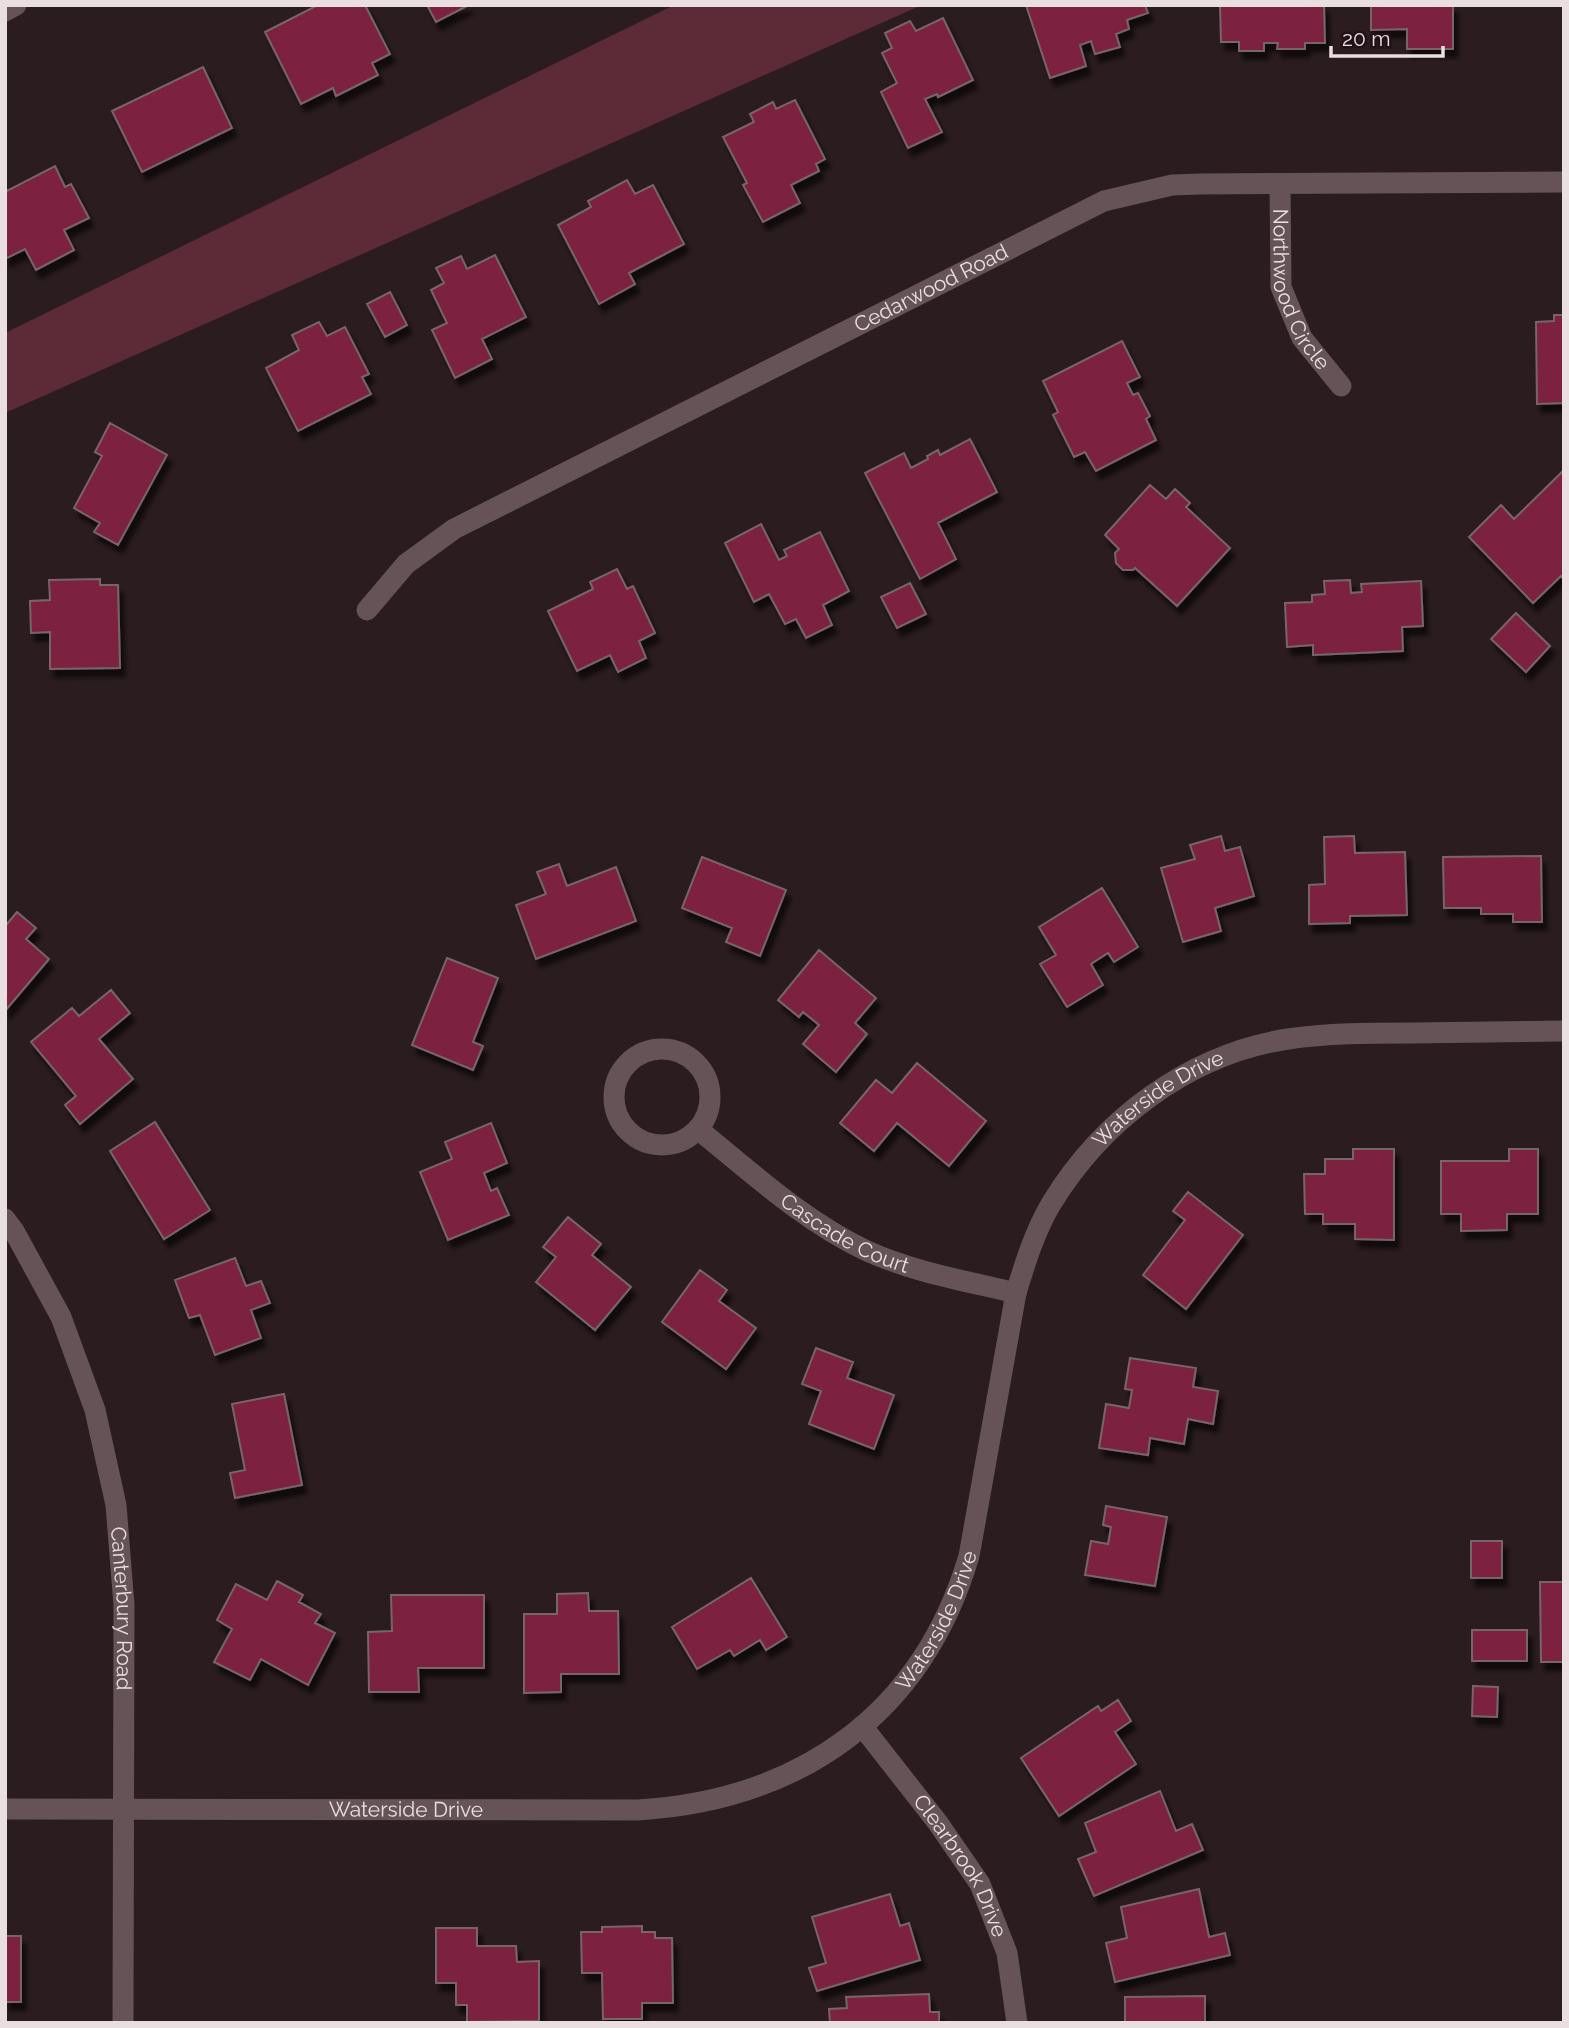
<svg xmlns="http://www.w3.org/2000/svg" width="1569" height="2028" font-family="Raleway,sans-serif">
	<defs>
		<filter id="shadow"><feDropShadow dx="4.5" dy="8" stdDeviation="2" flood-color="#0009"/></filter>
	</defs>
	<rect width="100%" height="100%" fill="#2a1c1f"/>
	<!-- green -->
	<path fill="#5d2a38" d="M674,5H922L5,413V333Z"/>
	<!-- building -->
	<path fill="#7b2140" stroke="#776568" stroke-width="2" filter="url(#shadow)" d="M318,5H365L390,54L372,63L378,75L336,96L333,88L301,104L265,32Z
		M427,5H469L436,22Z
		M1026,5H1145L1148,13L1127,20L1129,29L1116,34L1120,47L1095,54L1091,41L1080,45L1086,66L1050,78Z
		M1220,5H1324L1325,43H1305V49H1277L1278,43H1264V51H1239V42H1221Z
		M1371,5H1453V49H1407V29L1371,30Z
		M943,18L973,80L938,97L937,94L925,99L942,132L908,148L881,92L897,83L882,53L892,48L885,33L910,21L916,31Z
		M203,67L232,128L142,172L112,111Z
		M795,100L825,159L816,164L819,171L791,185L800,203L763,222L743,185L747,183L723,137L754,122L750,114L773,102L776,109Z
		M55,166L65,187L71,184L89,218L64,230L74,250L36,270L25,249L5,259V187L7,191Z
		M627,180L635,194L653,185L684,244L629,273L635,284L599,304L558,225L591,207L588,201Z
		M495,255L526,317L482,339L492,359L455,378L432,330L447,323L431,290L444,283L436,268L461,256L467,269Z
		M390,292L407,325L385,337L367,304Z
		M1554,315H1564V403L1537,404L1536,322L1554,321Z
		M319,322L327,336L345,327L369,374L362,377L371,394L298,431L266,368L299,350L292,335Z
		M1122,341L1140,377L1127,383L1133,395L1138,393L1150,416L1146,419L1156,440L1096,471L1085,452L1074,457L1053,415L1058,412L1043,381Z
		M110,423L167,455L118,545L94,532L100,523L74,508L102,456L95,452Z
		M970,439L997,492L938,523L956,559L920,579L865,473L904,453L911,468L928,459L927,456L938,450L940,455Z
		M1564,470V579L1561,576L1533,603L1469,537L1501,505L1514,519Z
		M1150,485L1166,499L1175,489L1190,503L1186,507L1230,548L1177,606L1135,568L1133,570H1123L1116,563L1115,553L1119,549L1105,535Z
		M761,524L779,560L787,556L784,550L820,532L849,591L823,605L832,625L806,638L796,619L785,624L769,594L754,602L725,543Z
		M617,569L627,589L633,586L655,633L639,641L646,658L618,672L610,655L577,671L548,611L593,589L590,582Z
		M100,579V585H118L120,668L50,669V632L31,633L30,601L50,600L49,580Z
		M1350,580L1351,593L1362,592L1361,584L1421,581L1423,626L1402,627L1403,651L1313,655V645L1287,647L1285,603L1312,602V595L1325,594L1324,581Z
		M910,583L926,614L897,628L881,597Z
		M1516,613L1550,646L1526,672L1491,639Z
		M1221,836L1225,851L1240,847L1254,896L1215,908L1221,931L1183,942L1161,868L1195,859L1190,845Z
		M1354,836L1355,853L1405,852L1407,915L1350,916V923L1309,924V885L1325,884L1324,837Z
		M1541,856L1542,922H1513V914H1481V908H1444L1443,857Z
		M702,857L786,890L760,956L726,942L732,928L682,908Z
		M559,864L567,886L616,867L636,921L536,959L516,905L546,894L537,872Z
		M1102,888L1138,947L1114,962L1108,953L1091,964L1103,985L1067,1007L1040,964L1056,955L1039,927Z
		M17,912L36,928L26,939L49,959L5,1011V922L7,924Z
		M819,950L876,998L855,1023L867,1034L836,1072L803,1044L819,1025L803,1012L799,1017L778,1000Z
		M447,958L498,978L473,1042L483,1046L473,1070L412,1045Z
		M111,990L130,1013L99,1039L133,1079L80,1124L65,1105L76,1096L31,1042L72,1008L79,1016Z
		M917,1063L986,1121L949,1166L897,1123L874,1151L840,1123L876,1080L892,1093Z
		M155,1122L210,1210L164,1239L110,1151Z
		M491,1123L507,1163L484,1173L491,1191L497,1188L509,1215L448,1240L420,1172L452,1159L445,1142Z
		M1353,1149H1394V1240L1355,1239V1224H1323V1214H1305L1304,1174H1325V1159H1353Z
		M1509,1149H1538V1214H1507V1230L1461,1231V1214H1441V1161H1509Z
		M1188,1192L1243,1235L1186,1309L1143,1275L1185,1220L1173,1211Z
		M568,1217L601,1244L592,1255L631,1287L595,1330L536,1282L556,1257L543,1247Z
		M235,1258L246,1286L261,1281L270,1303L251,1310L261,1338L215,1355L200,1315L189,1318L175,1280Z
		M700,1270L727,1290L719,1301L756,1328L726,1369L662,1322Z
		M816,1348L853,1362L847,1378L894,1395L874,1449L809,1424L821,1391L802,1384Z
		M1130,1358L1196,1368L1193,1387L1218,1391L1213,1424L1188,1419L1184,1444L1150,1438L1148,1455L1099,1448L1106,1404L1129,1408L1132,1390L1125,1389Z
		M284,1394L302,1485L235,1498L230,1473L245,1470L232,1404Z
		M1106,1506L1167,1517L1155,1586L1085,1575L1091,1541L1108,1544L1111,1527L1103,1525Z
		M1471,1541H1502V1578H1471Z
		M751,1578L787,1637L766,1650L760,1640L734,1656L730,1650L697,1669L672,1627Z
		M277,1581L303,1595L299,1602L321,1614L315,1623L335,1633L308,1685L261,1659L250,1680L214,1662L232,1629L217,1620L236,1584L267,1600Z
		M1540,1582H1564V1662H1541Z
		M588,1593L589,1611H618L619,1674H561V1692L524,1693V1614H557V1594Z
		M391,1595H484V1668H418L419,1692H369L368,1632L392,1631Z
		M1472,1630H1527V1661H1472Z
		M1473,1686L1498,1687L1497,1717L1472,1716Z
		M1118,1700L1131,1721L1115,1732L1136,1764L1059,1816L1021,1758L1098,1706L1101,1711Z
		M1160,1791L1176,1831L1192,1824L1203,1850L1094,1896L1078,1859L1096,1852L1085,1823Z
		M1199,1889L1209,1937L1225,1933L1230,1955L1115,1982L1106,1943L1127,1938L1121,1907Z
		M890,1894L900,1926L909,1923L920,1960L817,1991L809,1968L826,1963L812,1917Z
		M642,1926V1932H655V1938H672L673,2003H642V2019H603L602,1973H582L581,1932H602V1927Z
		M436,1928H477V1946H516L517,1962L539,1961V2021L467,2022V2005H456V1983H436Z
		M5,1936H21V2002H5Z
		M929,1994L930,2012H939V2023H830L829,2009L847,2008L846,1997Z
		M1205,1996V2023H1125V1997Z"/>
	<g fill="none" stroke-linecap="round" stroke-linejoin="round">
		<!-- minor -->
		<g stroke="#655357" stroke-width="21">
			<path d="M5,11L16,5"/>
			<path id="s1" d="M1280,184L1281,287L1302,338L1341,386"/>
			<path id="s2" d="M367,610L406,564L454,529L1104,201L1172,185L1200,184L1564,182"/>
			<circle cx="662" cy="1097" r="48"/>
			<path id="s3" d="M699,1130C752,1173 804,1221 867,1251C913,1272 967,1281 1016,1293"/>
			<path id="s4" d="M5,1219L14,1231L61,1317L95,1410L116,1505L124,1605L123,2023"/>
			<path id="s5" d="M862,1726L938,1823L980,1884L1007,1953L1017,2023"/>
			<path id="s6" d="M5,1809L638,1810C801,1800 922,1714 969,1556L1016,1293C1025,1263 1035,1231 1051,1204C1102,1120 1189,1054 1288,1039C1328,1033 1369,1033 1410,1033C1461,1032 1512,1032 1564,1031"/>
		</g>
	</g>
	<g text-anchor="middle" stroke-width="6" stroke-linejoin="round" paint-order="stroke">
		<!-- street labels -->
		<g font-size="21" fill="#e9dfe1" stroke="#201216">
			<text dy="7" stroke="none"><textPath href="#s2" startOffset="654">Cedarwood Road</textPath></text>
			<text dy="7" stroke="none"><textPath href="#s1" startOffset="110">Northwood Circle</textPath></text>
			<text dy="7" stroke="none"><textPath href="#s6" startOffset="1596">Waterside Drive</textPath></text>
			<text dy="7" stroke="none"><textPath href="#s3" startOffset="180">Cascade Court</textPath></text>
			<text dy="7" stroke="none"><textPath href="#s4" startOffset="413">Canterbury Road</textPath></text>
			<text dy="7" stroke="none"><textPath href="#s6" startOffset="1008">Waterside Drive</textPath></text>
			<text dy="7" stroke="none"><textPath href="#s6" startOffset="401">Waterside Drive</textPath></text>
			<text dy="7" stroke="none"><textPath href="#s5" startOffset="172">Clearbrook Drive</textPath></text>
		</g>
	</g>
	<!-- border -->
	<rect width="1569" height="2028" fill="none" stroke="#e9dfe1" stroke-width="14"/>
	<!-- scale -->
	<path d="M1331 46v10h112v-10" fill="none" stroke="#e9dfe1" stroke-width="3.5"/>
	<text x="1342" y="46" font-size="21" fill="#e9dfe1" stroke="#201216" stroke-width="5" paint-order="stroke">20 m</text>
</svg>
